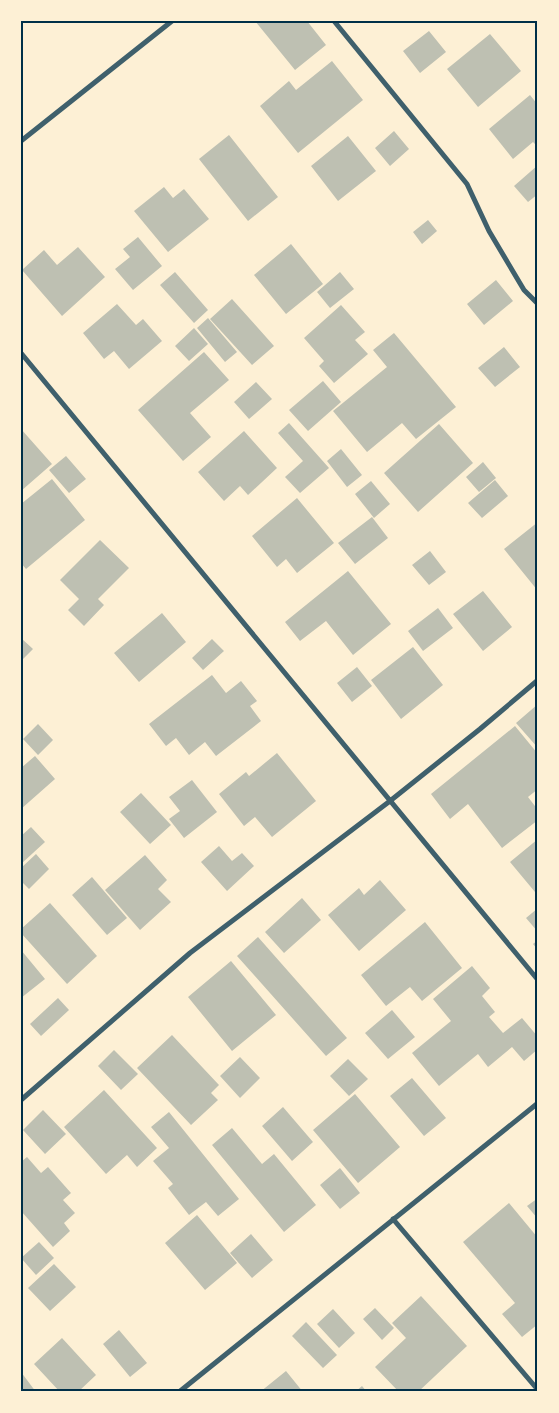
<svg xmlns="http://www.w3.org/2000/svg" width="559" height="1413" font-family="'PT Sans',sans-serif">
	<rect width="100%" height="100%" fill="#fdf0d5"/>
	<!-- building -->
	<path fill="#bec0b2" d="M255,21H307L326,45L295,70Z
		M429,31L446,52L420,73L403,51Z
		M490,34L521,71L478,107L447,69Z
		M332,61L363,100L298,153L260,106L289,81L296,90Z
		M530,95L538,105V147L533,142L513,159L489,129Z
		M394,131L409,149L390,166L375,148Z
		M229,135L278,197L248,221L199,159Z
		M348,136L376,171L338,201L311,166Z
		M538,165V194L528,202L514,186Z
		M164,187L173,198L184,189L209,219L168,252L134,211Z
		M428,220L437,231L422,244L413,232Z
		M138,237L162,266L133,290L115,269L130,257L123,249Z
		M291,244L323,284L286,314L254,275Z
		M78,247L105,277L62,316L22,270L44,250L57,265Z
		M175,272L208,310L194,323L160,285Z
		M340,272L354,289L330,308L317,292Z
		M496,280L513,301L484,325L467,304Z
		M232,299L274,346L252,365L210,319Z
		M117,304L136,325L143,319L162,341L129,369L114,351L104,359L83,333Z
		M341,305L365,332L355,340L368,354L334,383L319,366L324,361L304,338Z
		M208,318L237,352L225,362L197,328Z
		M194,328L208,344L189,361L175,346Z
		M394,333L456,407L416,439L402,423L367,452L333,411L387,367L373,350Z
		M504,347L520,367L495,387L478,368Z
		M204,352L229,380L190,413L211,437L183,461L138,410Z
		M323,381L341,402L308,431L289,410Z
		M256,382L272,399L249,419L234,402Z
		M289,423L329,468L300,493L285,477L303,461L278,433Z
		M439,424L473,463L418,512L384,473Z
		M21,429L52,464L21,491Z
		M244,431L277,468L248,495L240,486L224,501L198,472Z
		M341,449L362,475L347,487L327,461Z
		M66,456L86,479L69,493L49,470Z
		M483,462L496,478L479,492L466,477Z
		M52,479L85,520L26,569L21,563V504Z
		M495,480L508,496L482,518L468,503Z
		M371,481L390,504L374,518L355,494Z
		M297,498L334,543L297,573L286,559L277,567L252,536Z
		M372,517L388,538L355,564L338,543Z
		M538,522V591L504,549Z
		M100,540L129,568L98,599L104,605L84,626L68,610L79,599L60,580Z
		M430,551L446,572L429,585L412,565Z
		M348,571L391,624L353,655L326,621L300,641L285,622Z
		M483,591L512,627L483,651L453,614Z
		M438,608L453,628L423,651L408,631Z
		M162,613L186,642L139,682L114,653Z
		M21,638L33,649L21,661Z
		M212,639L224,651L203,670L192,658Z
		M413,647L443,685L401,719L371,680Z
		M357,667L372,686L352,702L337,683Z
		M212,675L226,693L241,681L257,701L250,706L261,721L216,756L205,742L189,755L176,738L166,746L149,724Z
		M538,704V748L516,723Z
		M38,724L53,740L38,755L23,739Z
		M515,726L538,754V789L528,797L538,810V820L502,848L468,804L450,819L431,794Z
		M277,753L316,801L272,837L255,817L244,826L219,794L246,772L249,776Z
		M35,756L55,779L21,809V768Z
		M192,780L217,812L184,838L169,819L180,811L169,797Z
		M141,793L171,825L150,844L120,812Z
		M31,827L45,842L21,864V836Z
		M538,839V889L535,892L510,862Z
		M219,846L232,861L242,853L254,866L227,891L201,862Z
		M36,854L49,869L29,889L21,881V868Z
		M145,855L167,880L158,889L171,902L140,930L105,890Z
		M92,877L127,918L107,935L72,895Z
		M380,880L406,910L359,951L328,915L359,888L364,895Z
		M302,898L321,920L284,953L265,932Z
		M50,903L97,956L67,984L21,933V929Z
		M538,908V932L526,918Z
		M425,922L462,968L422,1001L410,987L386,1006L361,975Z
		M258,937L347,1038L326,1056L237,956Z
		M538,940V950L533,944Z
		M21,950L45,979L21,998Z
		M231,961L276,1015L232,1051L188,997Z
		M472,966L490,988L482,996L495,1012L489,1017L503,1033L522,1018L538,1037V1049L524,1061L512,1047L488,1067L478,1054L439,1086L412,1053L451,1021L433,999Z
		M58,998L69,1010L41,1036L30,1024Z
		M392,1010L415,1037L388,1059L365,1033Z
		M172,1035L219,1085L211,1093L218,1100L191,1125L137,1068Z
		M114,1050L138,1074L121,1090L98,1066Z
		M240,1057L260,1078L240,1098L220,1076Z
		M348,1059L368,1079L349,1096L330,1076Z
		M412,1078L446,1118L424,1136L390,1096Z
		M104,1090L157,1148L137,1167L127,1155L106,1174L64,1127Z
		M355,1094L400,1147L358,1183L313,1130Z
		M283,1107L313,1142L292,1161L262,1126Z
		M43,1110L66,1134L45,1154L23,1130Z
		M169,1112L239,1199L218,1216L206,1202L189,1215L168,1188L173,1184L153,1161L169,1148L151,1127Z
		M232,1128L262,1164L274,1154L316,1205L284,1232L212,1145Z
		M27,1157L41,1173L48,1167L71,1193L63,1200L75,1213L64,1223L70,1231L53,1247L21,1211V1162Z
		M340,1168L360,1193L340,1209L320,1185Z
		M538,1198V1219L527,1206Z
		M509,1203L538,1238V1285L535,1287L538,1290V1324L522,1337L502,1314L515,1303L463,1242Z
		M197,1215L237,1263L205,1290L165,1243Z
		M251,1234L273,1260L252,1278L230,1253Z
		M39,1242L54,1258L36,1275L21,1258Z
		M54,1264L76,1287L50,1311L28,1288Z
		M421,1296L467,1346L418,1392H399L375,1367L406,1338L392,1323Z
		M375,1308L394,1328L382,1340L363,1319Z
		M333,1309L355,1333L339,1348L317,1324Z
		M306,1322L337,1355L323,1368L292,1336Z
		M119,1330L147,1363L130,1377L103,1344Z
		M62,1338L96,1375L78,1392H60L34,1364Z
		M286,1371L303,1392H260Z
		M21,1372L36,1392H21Z
		M362,1386L367,1392H355Z"/>
	<g fill="none" stroke-linecap="round" stroke-linejoin="round">
		<!-- minor -->
		<path stroke="#3f606c" stroke-width="5" d="M334,21L467,184L489,231L524,290L538,304
			M21,141L172,21
			M21,353L538,980
			M21,1100L190,953L390,801L480,729L538,680
			M393,1219L538,1390
			M179,1392L538,1103"/>
	</g>
	<!-- border -->
	<rect width="559" height="1413" fill="none" stroke="#fdf0d5" stroke-width="45"/>
	<rect x="22" y="22" width="514" height="1368" fill="none" stroke="#003049" stroke-width="2"/>
</svg>
